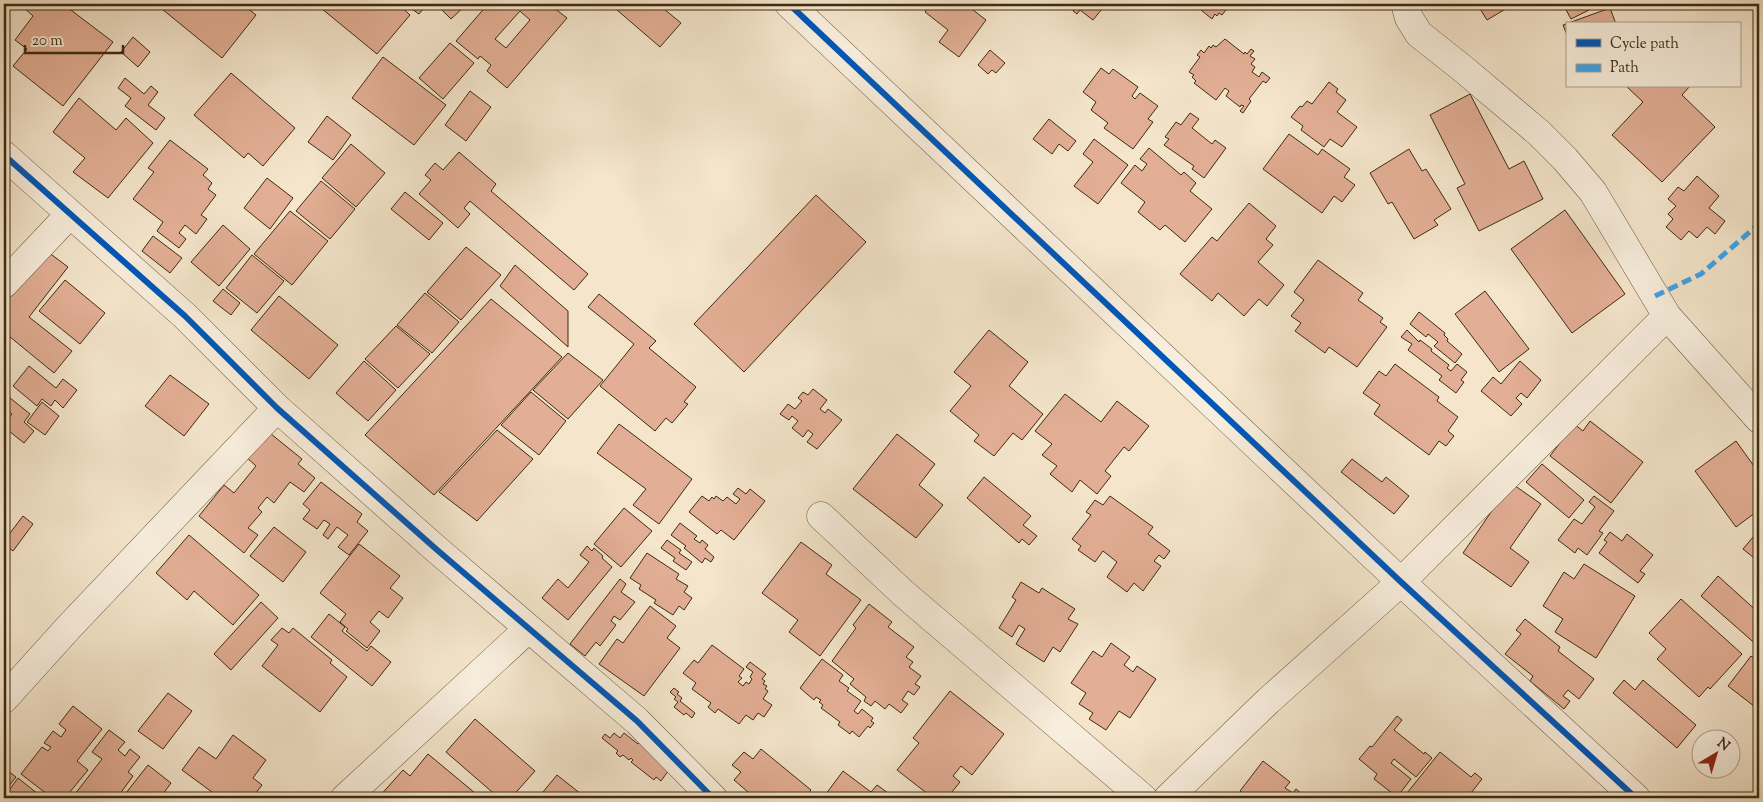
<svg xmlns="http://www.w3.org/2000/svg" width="1763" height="802" font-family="'Sorts Mill Goudy',serif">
	<rect width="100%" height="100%" fill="#f4e5cb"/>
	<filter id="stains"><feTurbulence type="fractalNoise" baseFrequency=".004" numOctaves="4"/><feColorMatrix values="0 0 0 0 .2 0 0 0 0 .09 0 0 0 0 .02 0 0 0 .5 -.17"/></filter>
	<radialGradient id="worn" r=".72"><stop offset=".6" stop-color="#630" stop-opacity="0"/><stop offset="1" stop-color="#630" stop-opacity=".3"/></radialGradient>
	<!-- building -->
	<path fill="#e2ae95" stroke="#3f2b0e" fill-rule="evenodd" d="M24,4H63L113,42L63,106L13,66L27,49L15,40L33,16L22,6Z
		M166,4H242L256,15L222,58L162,9Z
		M316,4H398L410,15L377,54Z
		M405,4H427L419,14Z
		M436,4H467L451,19Z
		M488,4H549L567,18L507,88L487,71L491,65L480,56L478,59L456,41ZM520,11L530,20L506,48L495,39Z
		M610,4H658L681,23L660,47Z
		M931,4H970L968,6L986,20L959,57L939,42L948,30L925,12Z
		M1074,4H1106L1093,20L1080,10L1077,14L1073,11L1077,6Z
		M1201,4H1226L1229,6L1222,15L1219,13L1217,16L1215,14L1212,19L1201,10L1203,8L1200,6Z
		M1477,4H1514L1487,20Z
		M1563,4H1601L1571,19Z
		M1610,8L1616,24H1567V35L1563,25Z
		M133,37L150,52L138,67L121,52Z
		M1225,39L1244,54L1245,52L1247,54L1251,49L1254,51L1250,56L1255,59L1251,64L1255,67L1252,72L1259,77L1262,72L1270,78L1266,83L1263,81L1249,99L1251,101L1243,113L1240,111L1244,106L1241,105L1240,107L1226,96L1229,91L1225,88L1216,100L1194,83L1196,81L1192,77L1194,75L1189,72L1200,57L1197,55L1201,50L1204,53L1209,46L1211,48L1213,45L1216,47Z
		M450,43L474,63L443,99L419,78Z
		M990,50L1005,63L996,73L992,70L988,74L978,65Z
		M383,57L446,105L414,145L352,98Z
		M1101,68L1109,74L1113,69L1138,87L1132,96L1135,99L1140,93L1158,106L1148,119L1153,122L1133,149L1104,128L1108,123L1091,110L1096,102L1083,92Z
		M231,73L295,128L263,166L248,153L244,158L194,115Z
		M125,78L144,94L151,86L158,92L148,105L165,118L156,130L125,106L131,98L118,88Z
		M1329,82L1338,89L1336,92L1346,100L1337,112L1357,127L1342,147L1330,139L1324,147L1301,130L1303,126L1291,117L1300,106L1302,107L1307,101L1312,104Z
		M1626,86H1690L1682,95L1715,127L1662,182L1612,135L1643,102Z
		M470,91L491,107L466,141L445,125Z
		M1470,94L1509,169L1524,161L1543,199L1479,231L1457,188L1465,184L1430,115Z
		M79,98L116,130L126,118L153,143L108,198L73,172L85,158L53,132Z
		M1190,113L1199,119L1192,128L1212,144L1215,140L1226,148L1204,178L1192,169L1194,166L1164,145L1169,139L1165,137L1176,122L1181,125Z
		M327,116L351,135L333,160L308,142Z
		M1049,119L1076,141L1068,151L1059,144L1052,154L1033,139Z
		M1289,134L1318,155L1322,149L1350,169L1344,177L1355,185L1342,202L1334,196L1322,213L1263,169Z
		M1094,139L1128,165L1098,204L1074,186L1093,162L1083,154Z
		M170,140L208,169L203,175L212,183L208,189L216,195L201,215L207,219L196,234L185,225L179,233L186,239L179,248L157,231L163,222L133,199L154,172L148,168Z
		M351,144L385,173L356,207L322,178Z
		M1149,148L1181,175L1184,172L1196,183L1190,191L1212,209L1185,242L1165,225L1160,230L1138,212L1145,202L1121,183L1135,165L1142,171L1147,164L1140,159Z
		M1409,149L1422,171L1426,169L1451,209L1434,220L1438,225L1414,239L1392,202L1388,204L1370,173Z
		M459,152L496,184L491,191L588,274L574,290L470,201L464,208L470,214L458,228L419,194L431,180L425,175L435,163L443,170Z
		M1697,176L1719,196L1709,208L1725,221L1715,234L1707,227L1697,238L1689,231L1681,240L1666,227L1673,219L1668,214L1676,206L1668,199L1678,187L1684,191Z
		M267,178L293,198L270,229L244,208Z
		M321,181L355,209L330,239L296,211Z
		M405,192L443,223L429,240L391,209Z
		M816,195L866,242L744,372L694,324Z
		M1249,203L1276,226L1266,239L1273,245L1258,262L1284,285L1267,306L1259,299L1244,316L1218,293L1212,301L1180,274L1212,237L1217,241Z
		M1565,210L1625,294L1572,333L1511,249Z
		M290,211L328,241L292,285L254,254Z
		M223,225L250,249L219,286L191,262Z
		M153,236L182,258L170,273L142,251Z
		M466,247L501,275L461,320L427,292Z
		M44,249L68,267L29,317L72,351L54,373L4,332V299Z
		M252,255L284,281L257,313L226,288Z
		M1318,260L1363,293L1358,300L1383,318L1380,322L1387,327L1357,367L1329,347L1325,353L1295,331L1301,323L1291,316L1304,300L1294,292Z
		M515,265L568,311V347L500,286Z
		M65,280L105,313L80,344L39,311Z
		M223,289L240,303L231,315L213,301Z
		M1485,291L1529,349L1499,372L1455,314Z
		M425,293L459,322L432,353L397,325Z
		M599,294L656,341L649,348L696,387L684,402L688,404L672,423L666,418L655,431L600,386L634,344L588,307Z
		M279,296L338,345L309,379L251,330Z
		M491,299L562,357L434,495L365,435Z
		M1419,312L1445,333L1444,335L1448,339L1447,341L1462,354L1455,363L1434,346L1438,342L1428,334L1426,337L1410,324Z
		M396,326L430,354L398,388L365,359Z
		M989,330L1028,362L1009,386L1043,414L1022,440L1013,433L994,456L974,441L979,435L950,411L971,386L954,372Z
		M1407,330L1419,342L1420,340L1432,349L1431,351L1449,365L1447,368L1451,371L1457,364L1467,372L1461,380L1464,382L1456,393L1439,380L1442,376L1408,350L1412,344L1401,337Z
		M568,353L603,380L568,419L533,390Z
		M364,361L396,390L368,421L336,393Z
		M1520,361L1541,380L1527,398L1521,393L1516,398L1522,404L1511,416L1481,391L1493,377L1501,384Z
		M1395,364L1439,397L1437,401L1458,417L1448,431L1454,436L1446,446L1439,441L1429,455L1374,414L1380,405L1363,393L1379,371L1386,376Z
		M29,366L56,388L63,379L77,390L63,408L55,400L51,406L42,399L37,406L13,386Z
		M170,375L209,404L184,436L145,406Z
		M813,389L827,400L820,409L825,413L828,409L842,420L817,449L807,442L813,434L808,430L803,437L792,428L798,421L792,416L789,420L780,414L788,404L795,409L802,401L798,398L803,392L808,395Z
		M531,392L566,421L539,455L501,425Z
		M1065,394L1101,422L1117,401L1149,426L1129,451L1124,447L1105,471L1111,476L1097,494L1080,480L1072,492L1050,474L1057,466L1042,455L1052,444L1035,431Z
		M9,397L30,414L24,422L34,431L24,443L4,427V424L12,414L4,408V404Z
		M42,402L59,416L45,435L27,422Z
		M1590,421L1643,462L1611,503L1550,456L1574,424L1583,431Z
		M619,424L692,479L659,524L633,505L646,489L597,453Z
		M266,430L302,459L298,464L315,478L304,492L290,482L274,503L267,497L258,508L262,512L248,528L258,535L244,553L199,516L224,485L234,493L256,466L245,456Z
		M497,430L533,459L477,521L439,492Z
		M897,434L935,464L919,485L943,505L916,538L853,489Z
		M1736,441L1759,473V510L1736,527L1695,471Z
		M1352,459L1382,482L1386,477L1409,496L1394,514L1341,472Z
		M1542,464L1584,500L1569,518L1526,482Z
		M984,477L1031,516L1023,525L1037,536L1029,545L1022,539L1019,543L967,498Z
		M321,482L362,514L357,522L368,531L349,555L338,547L348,535L337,527L328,539L323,535L330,524L324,520L317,529L303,519L310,510L303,504Z
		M1511,483L1541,504L1510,548L1529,562L1511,587L1463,553Z
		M738,488L746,494L750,489L765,501L734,540L721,530L717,534L689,512L702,496L709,501L712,497L714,499L716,496L723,501L727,497L736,504L740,499L733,494Z
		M1110,496L1153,527L1148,534L1170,551L1164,559L1159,555L1154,561L1161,566L1143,591L1134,583L1127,592L1107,577L1117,562L1103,551L1095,562L1078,550L1081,546L1072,539L1091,515L1086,512L1095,500L1103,505Z
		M1594,496L1614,511L1599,531L1603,533L1587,555L1578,548L1575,553L1558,540L1574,519L1582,524L1595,507L1589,502Z
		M624,508L652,531L621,567L594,544Z
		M23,516L33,524L13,551L4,544V541Z
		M680,523L697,536L694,539L700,543L702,540L708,545L705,549L714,557L711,562L705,558L702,563L684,548L686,546L671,535Z
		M274,527L306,552L283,582L250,556Z
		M1759,530V562L1743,549Z
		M1610,532L1622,541L1627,534L1653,555L1640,571L1645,574L1638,583L1599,553L1607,542L1604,540Z
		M189,535L259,595L233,625L194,591L187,600L156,573Z
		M667,540L681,550L679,553L692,562L686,570L673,561L675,558L661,548Z
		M801,542L832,565L826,574L861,600L820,656L789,632L798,620L762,593Z
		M359,544L400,576L390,588L403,598L388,618L379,611L370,622L380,631L367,648L346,631L348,629L340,622L346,614L320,593Z
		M587,546L592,551L594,548L603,556L602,558L612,567L568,620L542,598L558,579L568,588L589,562L580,555Z
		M647,553L679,574L676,579L688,586L684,592L692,598L684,610L679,606L673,615L654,603L656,600L639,589L641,585L630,578Z
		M1584,564L1635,596L1596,658L1555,632L1563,619L1543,606L1564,572L1574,579Z
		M1718,576L1759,613V647L1701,596Z
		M620,579L626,584L621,592L635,602L620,620L614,616L611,621L616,625L600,646L596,642L585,656L570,644Z
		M1021,582L1039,593L1042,588L1075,609L1068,619L1078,624L1060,652L1053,647L1044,662L1016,644L1025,629L1019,625L1012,637L999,628L1016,600L1012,597Z
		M1681,599L1742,654L1710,689L1708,687L1699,697L1657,659L1666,649L1649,633Z
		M261,602L278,618L231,670L214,654Z
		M869,604L892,622L888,627L914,647L906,657L913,662L909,667L921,676L915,684L920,687L914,695L908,691L902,700L908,704L901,713L889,704L885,709L875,701L871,706L864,701L866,697L850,684L854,679L832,661L856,628L853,625Z
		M650,606L676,626L667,638L680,648L644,696L599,664L617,639L623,643Z
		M329,614L345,627L342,631L367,651L371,646L391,662L372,686L311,637Z
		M1525,619L1560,647L1558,651L1594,679L1579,699L1568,690L1563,696L1570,701L1564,709L1530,681L1533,676L1505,654L1521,634L1516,630Z
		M282,628L289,633L293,628L332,660L330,663L347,677L320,712L262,666L278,645L271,640Z
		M1111,643L1130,657L1124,665L1133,672L1137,666L1156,679L1130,718L1119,711L1106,730L1089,719L1093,713L1079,704L1086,693L1071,683L1093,651L1102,657Z
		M712,645L744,669L739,676L742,678L738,682L743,686L746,682L749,684L752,679L750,677L753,672L746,667L750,662L766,674L762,679L765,681L763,684L767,686L765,689L768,691L763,699L772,705L764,717L758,713L753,720L746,715L739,724L718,709L715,713L708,707L711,703L692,689L696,683L683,673L694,660L698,663Z
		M1751,656L1759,662V710L1728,686Z
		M822,659L843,675L839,681L849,688L847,691L861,701L854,711L858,714L862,709L873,718L871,721L874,723L870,728L868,726L859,737L852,731L850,734L838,725L840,722L821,708L823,705L819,702L821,700L816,697L814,700L800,688Z
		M1624,680L1635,690L1643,680L1696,725L1677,748L1613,693Z
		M674,688L679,692L677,694L682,698L680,701L695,713L692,718L686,713L684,715L674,707L678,702L674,699L676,697L670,692Z
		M950,691L1004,734L972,775L961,766L953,776L960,782L947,798H933L897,770L919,743L913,738Z
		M168,693L192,711L163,749L138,731Z
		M73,706L102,729L77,761L88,770L65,798H52L21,774L42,747L48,751L51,747L44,743L53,731L61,737L66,730L59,724Z
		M1397,716L1402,720L1394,730L1424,754L1425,752L1432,758L1416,777L1394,759L1391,763L1411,779L1397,797L1374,779L1377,774L1359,759L1370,746L1372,747Z
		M475,719L535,771L511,798H499L446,752Z
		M109,730L125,742L118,750L125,756L130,749L140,757L128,772L133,776L117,798H72L102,759L92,752Z
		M614,733L620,738L624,733L638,744L642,738L671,767L661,781L656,777L654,780L631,762L633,760L631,758L629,760L623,755L620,757L616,753L618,751L602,738L605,734L610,738Z
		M233,735L266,760L253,778L262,785L252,798H220L182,770L199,747L216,759Z
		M761,749L811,790L805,798H755L734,780L741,772L732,765L744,752L753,759Z
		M1440,752L1471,777L1475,773L1482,779L1467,798H1451L1445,793L1441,798H1403Z
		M428,754L481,798H378L403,770L410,776Z
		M1263,761L1290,782L1285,788L1293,793L1296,789L1302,794L1300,797L1302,798H1249L1240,791Z
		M148,765L171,783L160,798H122Z
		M4,768L16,777L9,786L4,782Z
		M843,771L871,792L877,785L895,798H823Z
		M557,775L586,798H538Z
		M18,778L43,798H4V787L5,785L10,789Z"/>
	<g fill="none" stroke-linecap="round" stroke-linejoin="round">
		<defs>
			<path id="minor" d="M1405,4L1409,18L1419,34L1462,68L1539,133L1565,159L1593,192L1667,316L1759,419
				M4,155L185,316L277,408L436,549L637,721L713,798
				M4,284L70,214
				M821,516L903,593L1143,798
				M4,699L69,627L277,408
				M345,798L528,629
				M1168,798L1268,701L1401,582L1667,316"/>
			<path id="tertiary" d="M789,4L1401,582L1636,798"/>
		</defs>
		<!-- minor casing -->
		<use href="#minor" stroke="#6c5a3d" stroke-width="29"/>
		<!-- tertiary casing -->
		<use href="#tertiary" stroke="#6c5a3d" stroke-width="29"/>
		<!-- minor -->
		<use href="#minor" stroke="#f8eedd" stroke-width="28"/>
		<!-- tertiary -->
		<use href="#tertiary" stroke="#f8eedd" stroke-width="28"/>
		<!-- quiet -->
		<path stroke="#3fa3e9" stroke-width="5" stroke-dasharray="10 5" stroke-linecap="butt" d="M1655,296L1701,274L1759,224"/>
		<defs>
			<path id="cycleway" d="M789,4L1401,582L1636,798
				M4,155L185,316L277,408L436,549L637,721L713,798"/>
		</defs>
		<!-- cycleway casing -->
		<use href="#cycleway" stroke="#f8eedd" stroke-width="9"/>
		<!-- cycleway -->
		<use href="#cycleway" stroke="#0057b8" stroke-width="6"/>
	</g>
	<!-- margin -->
	<rect width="1763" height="802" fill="none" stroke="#f4e5cb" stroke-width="20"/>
	<rect x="5" y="5" width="1753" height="792" fill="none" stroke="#3f2b0e" stroke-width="2.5"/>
	<rect x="10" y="10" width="1743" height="782" fill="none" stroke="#3f2b0e"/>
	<!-- legend -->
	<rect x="1566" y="22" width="175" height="65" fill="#f8eedd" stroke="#aea08a"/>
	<rect x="1576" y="39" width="25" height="8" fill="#0057b8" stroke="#aea08a"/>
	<text x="1610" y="48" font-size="15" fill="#3f2b0e">Cycle path</text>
	<rect x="1576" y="64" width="25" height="8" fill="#3fa3e9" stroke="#aea08a"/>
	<text x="1610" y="72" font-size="15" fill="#3f2b0e">Path</text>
	<!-- north arrow -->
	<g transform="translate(1716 754) rotate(38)"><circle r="24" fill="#f8eedd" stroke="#aea08a"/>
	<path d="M0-4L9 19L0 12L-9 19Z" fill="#8f2418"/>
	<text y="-8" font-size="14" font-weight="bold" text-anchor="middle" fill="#3f2b0e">N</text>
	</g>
	<!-- scale -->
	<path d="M25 45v8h98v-8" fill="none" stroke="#3f2b0e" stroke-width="2.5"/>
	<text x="32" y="45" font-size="15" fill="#3f2b0e" stroke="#f8eedd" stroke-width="4" paint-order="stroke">20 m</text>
	<rect width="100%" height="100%" filter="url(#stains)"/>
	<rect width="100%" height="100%" fill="url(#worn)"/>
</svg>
